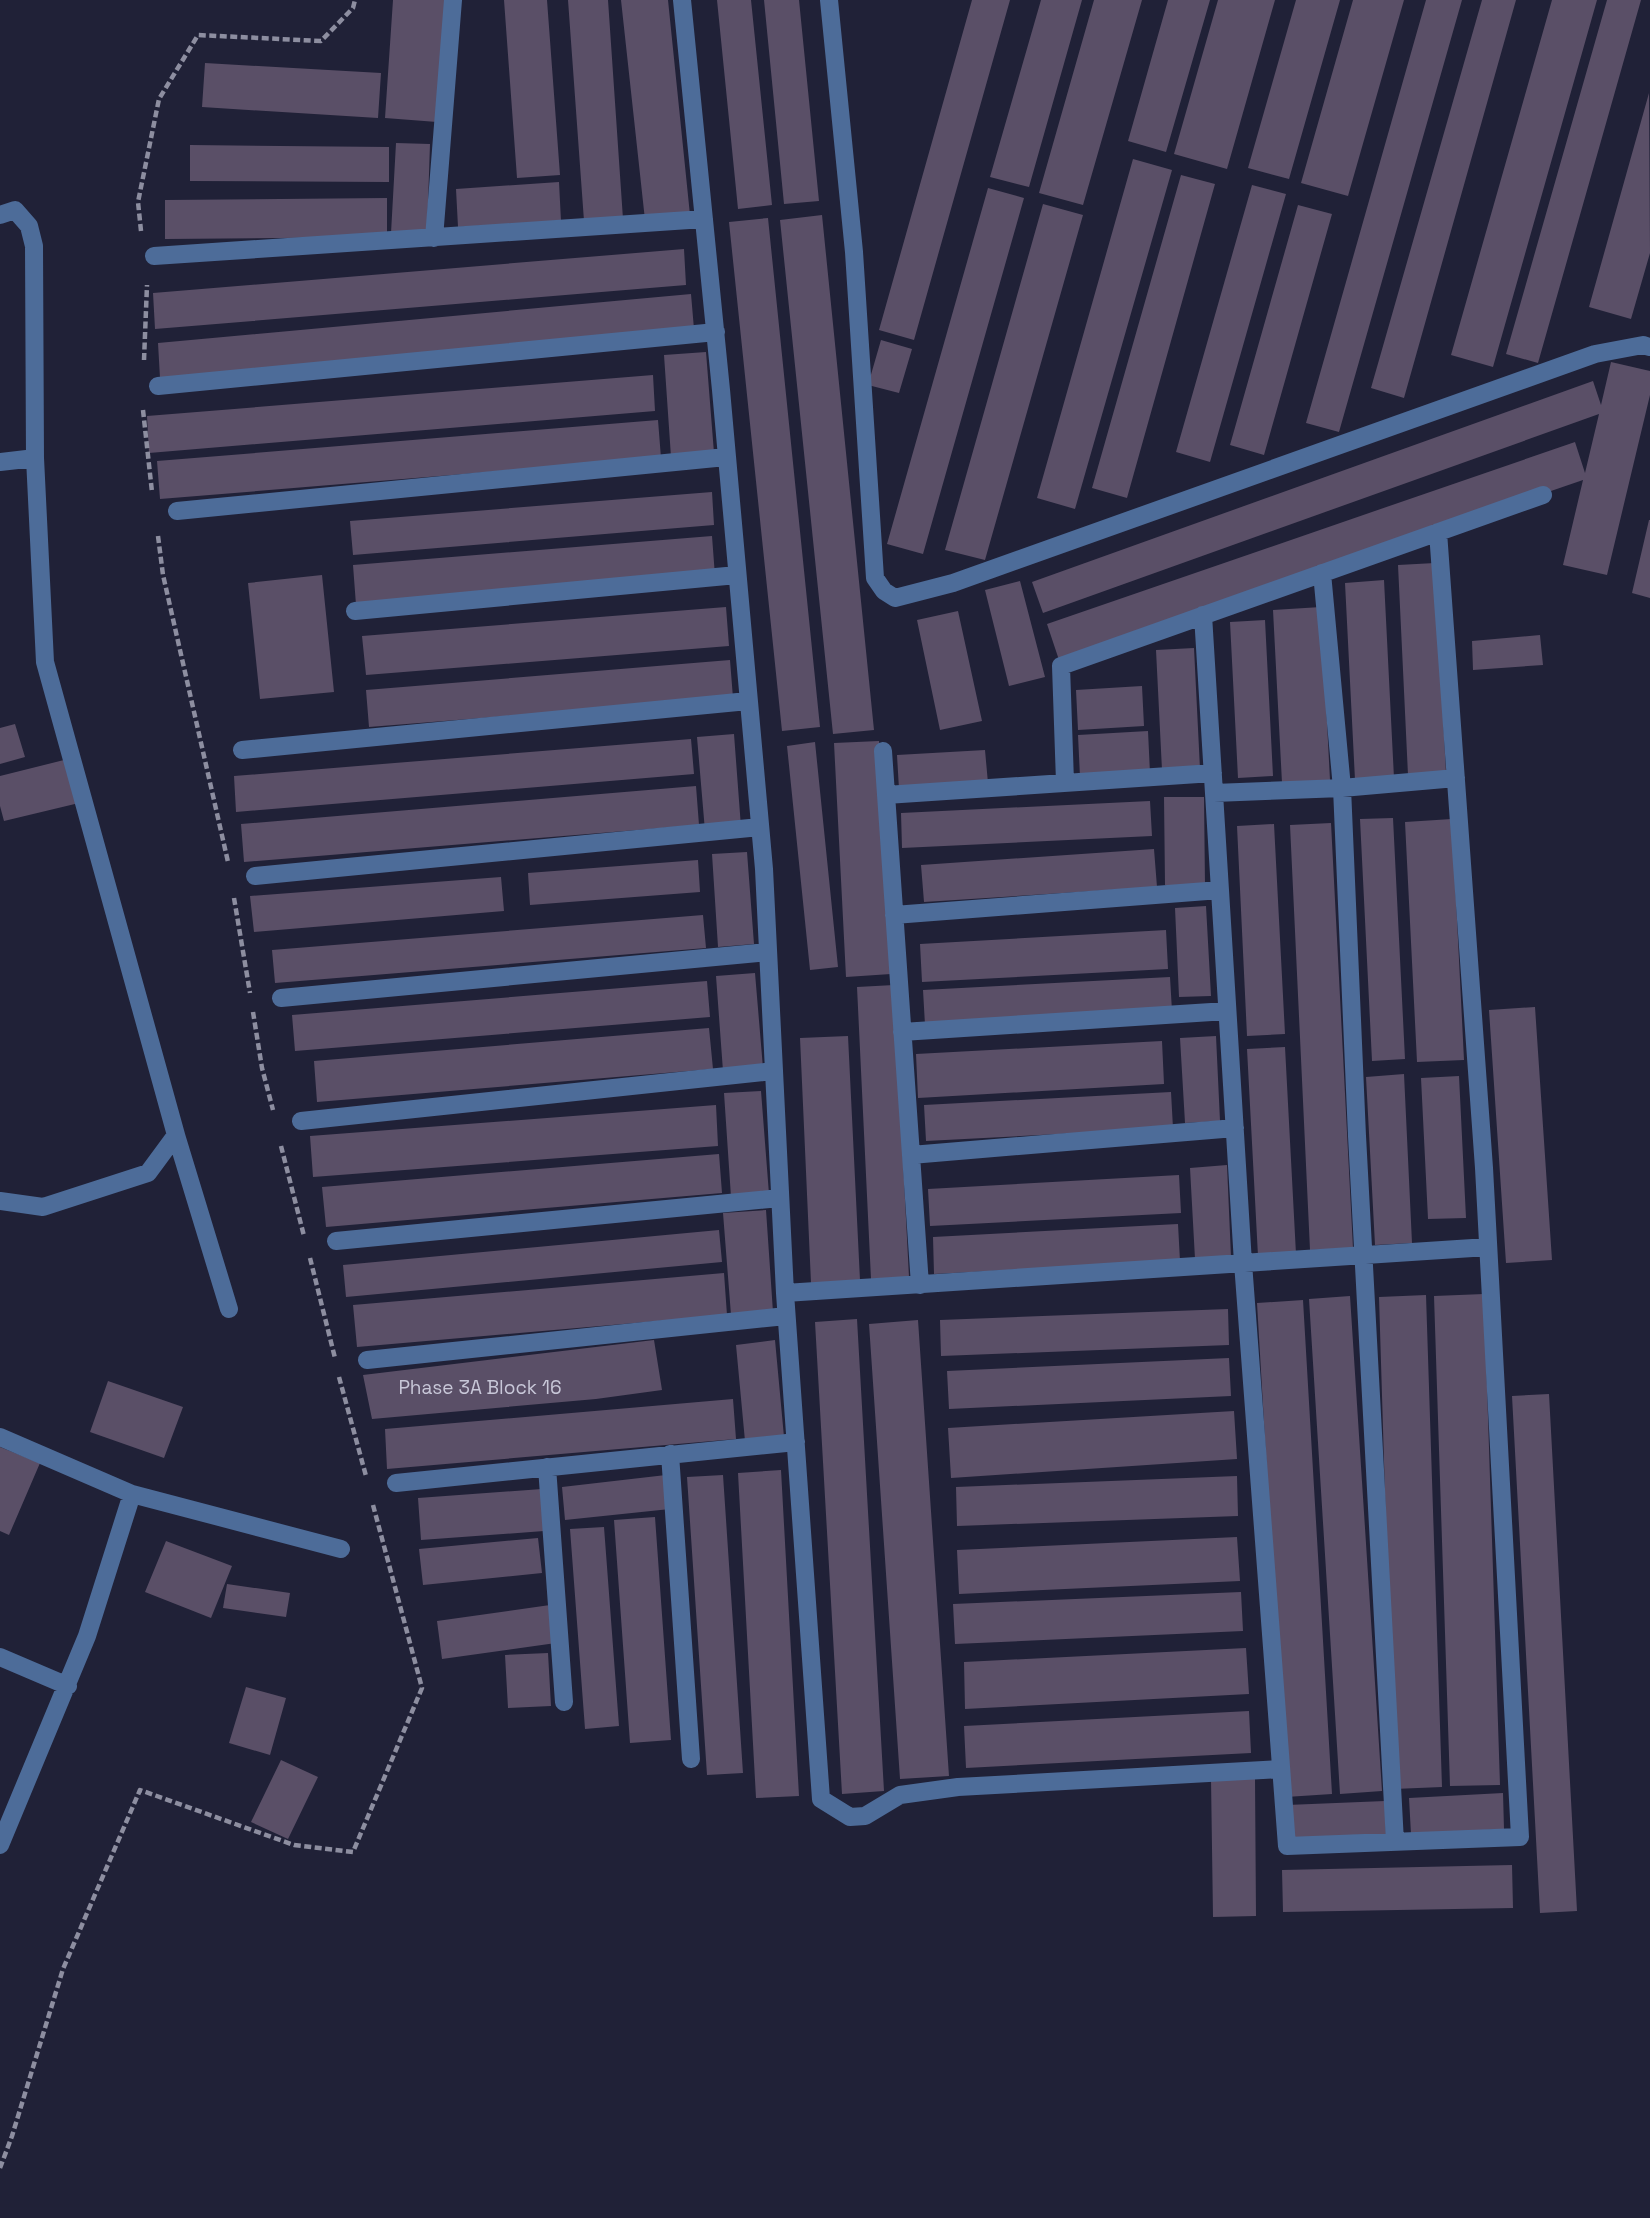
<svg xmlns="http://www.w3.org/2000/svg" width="1650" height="2218" font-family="'Space Grotesk',sans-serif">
	<rect width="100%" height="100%" fill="#202137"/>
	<!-- building -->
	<path fill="#5a4f67" d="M393,0H445L437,122L385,118Z
		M504,0H547L560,175L517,178Z
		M568,0H608L623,219L584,221Z
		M621,0H668L690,215L645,220Z
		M717,0H751L772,205L738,209Z
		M764,0H799L819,201L784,204Z
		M972,0H1010L914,340L879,330Z
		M1041,0H1082L1029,187L990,177Z
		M1094,0H1142L1083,205L1039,193Z
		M1168,0H1210L1166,152L1128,141Z
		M1218,0H1275L1227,169L1174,154Z
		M1296,0H1340L1289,179L1248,168Z
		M1353,0H1404L1348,196L1301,183Z
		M1426,0H1462L1339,432L1306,423Z
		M1482,0H1516L1404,398L1371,388Z
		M1552,0H1597L1493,367L1451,355Z
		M1607,0H1641L1538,363L1506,354Z
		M205,63L381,73L378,118L202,107Z
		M1649,93L1650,253L1631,319L1589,307Z
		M396,143L430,144L427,234L391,233Z
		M190,145L389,147V182L190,181Z
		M1133,159L1172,170L1075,509L1037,498Z
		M1181,175L1215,184L1127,498L1092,488Z
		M559,182L561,221L458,227L456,189Z
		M1252,185L1286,194L1210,462L1176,452Z
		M988,188L1024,198L923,554L887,544Z
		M387,198V237L165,239V200Z
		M1043,204L1083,215L985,560L945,550Z
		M1298,205L1332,214L1264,455L1230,445Z
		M822,215L874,730L833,734L780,220Z
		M768,218L820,727L782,731L729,222Z
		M684,249L686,285L155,329L153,293Z
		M691,294L694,329L160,378L158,343Z
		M881,340L912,349L899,393L868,385Z
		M706,352L714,453L671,457L664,355Z
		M1611,362L1650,371V395L1607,575L1563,565L1583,480L1059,660L1047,624L1575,442L1585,473L1599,414L1043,613L1032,582L1593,381L1601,405Z
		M653,375L655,411L149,453L147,416Z
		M658,420L661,458L160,499L157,461Z
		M712,492L714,525L353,555L350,521Z
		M1649,520H1650V598L1632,593Z
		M712,536L715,576L356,605L353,565Z
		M1435,563L1446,773L1408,775L1398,565Z
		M322,575L334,692L260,699L248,583Z
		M1384,580L1394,778L1355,780L1345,583Z
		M1020,581L1045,677L1009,686L985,590Z
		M726,607L729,646L366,675L362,636Z
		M1321,607L1330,780L1282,783L1273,610Z
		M958,611L982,721L940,730L917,620Z
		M1265,620L1273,776L1238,778L1230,622Z
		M1540,635L1543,665L1473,670L1472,641Z
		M1194,648L1200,769L1162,770L1156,650Z
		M730,660L733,698L369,727L366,690Z
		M1142,686L1144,726L1078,730L1076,690Z
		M15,724L25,757L0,764V728Z
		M1148,731L1150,773L1080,777L1078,735Z
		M734,734L741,827L705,831L697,737Z
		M691,739L694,774L236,812L234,776Z
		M879,741L891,974L846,977L834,743Z
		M815,742L838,967L810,970L787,746Z
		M985,750L988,783L899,789L897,755Z
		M68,759L79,803L4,821L0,806V776Z
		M696,786L699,825L244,862L241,824Z
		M1164,797H1204L1205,885H1165Z
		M1150,801L1152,836L902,848L901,813Z
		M1393,818L1405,1059L1372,1061L1360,819Z
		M1452,819L1464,1060L1417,1062L1405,822Z
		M1331,823L1353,1248L1310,1250L1290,825Z
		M1274,824L1285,1034L1247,1036L1237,826Z
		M1154,849L1157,887L924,902L921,865Z
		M747,852L754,944L718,947L712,854Z
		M698,860L700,892L530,905L528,873Z
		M501,877L504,911L254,932L250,896Z
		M1206,906L1211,996L1179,997L1175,908Z
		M703,915L706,948L275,983L272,950Z
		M1166,930L1168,969L922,982L920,944Z
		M755,973L763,1068L723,1071L716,976Z
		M1170,977L1172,1011L925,1025L923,990Z
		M707,981L710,1017L295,1051L292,1015Z
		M894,985L909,1277L871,1279L857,987Z
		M1535,1007L1552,1260L1506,1263L1489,1010Z
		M709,1028L713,1069L317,1102L314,1061Z
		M848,1036L860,1280L811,1283L800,1038Z
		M1216,1036L1220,1121L1185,1123L1180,1038Z
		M1162,1041L1164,1084L918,1098L916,1054Z
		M1285,1047L1296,1254L1258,1256L1247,1049Z
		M1404,1074L1412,1243L1375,1245L1366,1077Z
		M1459,1076L1466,1218L1428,1219L1421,1078Z
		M761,1091L769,1194L731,1197L724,1093Z
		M1171,1092L1173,1128L926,1141L924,1105Z
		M716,1105L718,1146L313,1177L310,1136Z
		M719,1154L722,1193L326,1227L322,1187Z
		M1227,1165L1231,1257L1195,1259L1190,1168Z
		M1179,1175L1181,1213L930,1226L928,1189Z
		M766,1210L773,1312L731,1315L723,1213Z
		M1178,1224L1180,1261L934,1274L933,1237Z
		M719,1230L722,1262L346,1297L343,1265Z
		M724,1273L727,1315L357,1347L353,1305Z
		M1484,1294L1500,1785L1450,1786L1434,1296Z
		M1426,1295L1442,1787L1394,1789L1379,1297Z
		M1350,1296L1382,1791L1340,1794L1309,1299Z
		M1303,1300L1332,1794L1286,1797L1257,1303Z
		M1228,1309L1229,1345L941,1356L940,1320Z
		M857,1319L884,1791L842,1794L815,1322Z
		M918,1320L949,1776L900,1779L869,1324Z
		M654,1340L662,1390L596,1399L372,1419L363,1375Z
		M775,1340L784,1437L745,1441L736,1345Z
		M1229,1358L1231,1396L949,1409L947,1371Z
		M108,1381L183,1407L164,1458L90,1432Z
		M1549,1394L1577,1911L1540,1913L1512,1396Z
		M733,1399L736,1439L387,1469L385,1429Z
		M1234,1411L1237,1459L951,1478L948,1428Z
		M0,1447L40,1463L9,1535L0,1531Z
		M781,1470L799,1796L756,1798L738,1473Z
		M666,1475L670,1509L565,1520L562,1487Z
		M723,1475L743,1773L707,1775L687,1477Z
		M1237,1476L1238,1516L957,1526L956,1487Z
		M542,1489L544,1531L421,1540L418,1498Z
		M655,1517L671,1740L630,1743L614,1520Z
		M604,1527L619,1726L585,1729L570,1529Z
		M1237,1537L1240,1581L959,1594L957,1550Z
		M538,1538L542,1573L423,1585L419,1549Z
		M166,1541L232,1566L211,1618L145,1592Z
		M227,1584L290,1593L286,1617L223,1608Z
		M1241,1592L1243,1631L955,1644L953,1604Z
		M550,1605L556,1643L442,1659L437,1621Z
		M1246,1648L1249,1694L965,1709L964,1662Z
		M548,1653L551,1706L508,1708L505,1655Z
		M246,1687L286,1698L270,1755L229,1743Z
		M1249,1711L1251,1753L966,1768L964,1726Z
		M281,1760L318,1777L288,1839L251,1822Z
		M1255,1778L1256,1916L1213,1917L1211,1779Z
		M1503,1793L1504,1829L1411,1834L1409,1798Z
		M1385,1801L1386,1834L1287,1838V1805Z
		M1512,1865L1513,1908L1283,1912L1282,1870Z"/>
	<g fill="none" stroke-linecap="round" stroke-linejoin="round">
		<!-- path -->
		<path stroke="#8d8ea0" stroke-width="4.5" stroke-dasharray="7 3.5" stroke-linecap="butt" d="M141,231L138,202L159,99L198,35L321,41L353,8L355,0
			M144,360L147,285
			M143,410L152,492
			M158,536L163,575L228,862
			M234,898L250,993
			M253,1012L262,1068L273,1110
			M281,1146L304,1236
			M310,1258L335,1358
			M339,1377L366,1476
			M0,2168L12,2136L63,1969L140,1790L294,1845L353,1852L422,1688L373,1505"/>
		<!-- minor -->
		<path stroke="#4d6c99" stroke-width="18" d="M682,0L721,390L764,869L785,1293L821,1799L850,1817L865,1816L900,1795L958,1787L1281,1769
			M829,0L854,252L875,578L884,591L895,598L953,583L1595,354L1643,345L1650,347
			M0,215L15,210L29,226L34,246L35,458L45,662L176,1135L148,1173L43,1207L0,1201
			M434,238L453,0
			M154,256L704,219
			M158,386L716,332
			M0,462L35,458
			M177,511L726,457
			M1322,573L1342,788L1357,1136L1395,1842
			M355,611L737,575
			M1203,615L1243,1263L1287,1846L1520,1837L1484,1168L1438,532
			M242,750L748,701
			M883,751L920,1285
			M1065,782L1061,666L1543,495
			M1214,793L1342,788L1456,778
			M886,795L1213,773
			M255,876L760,827
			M894,915L1220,890
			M281,998L768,952
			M902,1032L1227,1011
			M301,1121L774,1071
			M176,1135L229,1309
			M911,1155L1235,1128
			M336,1241L780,1198
			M785,1293L1488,1247
			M367,1360L786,1316
			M0,1437L132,1494L341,1549
			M670,1454L691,1759
			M547,1467L564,1702
			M396,1483L796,1442
			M0,1657L68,1686
			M0,1845L87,1636L132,1494"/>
	</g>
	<g text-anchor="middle" stroke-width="6" stroke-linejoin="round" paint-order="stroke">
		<!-- number labels -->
		<g font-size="19" fill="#c8c7d8">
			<text x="480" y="1394">Phase 3A Block 16</text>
		</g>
	</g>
</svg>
